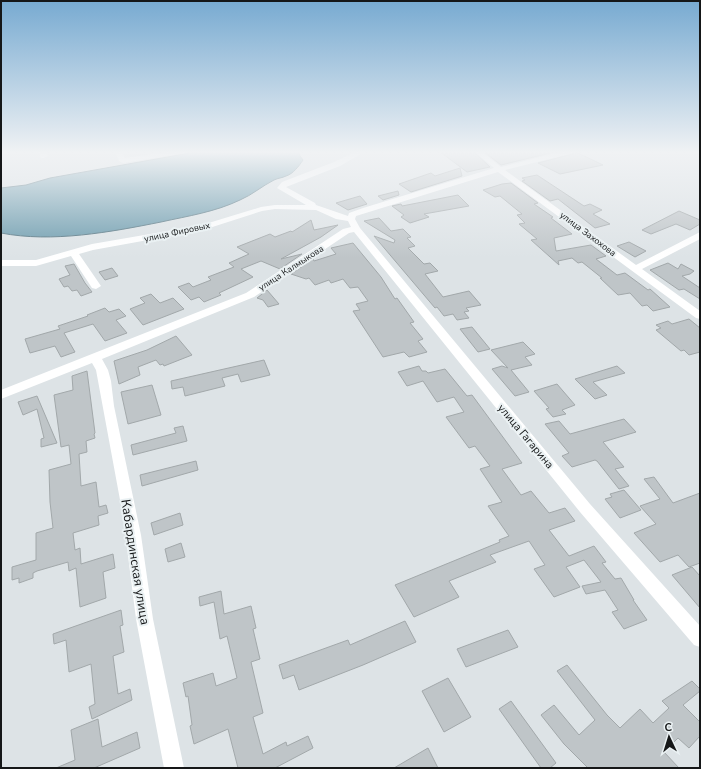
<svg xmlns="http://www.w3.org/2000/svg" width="701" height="769" font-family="'Nunito Sans',sans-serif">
	<rect width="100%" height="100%" fill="#dde3e6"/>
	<!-- water -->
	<path fill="#6d9cae" stroke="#537481" d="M201,151H298L300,156L303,160C299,166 293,174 286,176C282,178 278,178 274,180C262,186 252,195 240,200C215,212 188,216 161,222C111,232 52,243 1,233V188L26,185L50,178Z"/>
	<!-- building -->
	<path fill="#bfc5c8" stroke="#a2a8aa" d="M439,151H473L490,167L467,172Z
		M483,151H558L501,165Z
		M574,151L603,165L560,174L538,163L573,154Z
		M460,168L462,176L411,192L399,184L431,173L435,176Z
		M537,175L584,206L590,204L602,210L593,214L610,224L595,228L558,199L550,201L522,181L525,180L522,178Z
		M511,183L538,203L534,204L553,217L551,218L572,234L554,238L556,251L591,245L606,256L596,259L617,275L625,273L648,290L650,289L670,307L653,311L647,305L642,306L630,293L618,295L600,278H602L582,262L578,263L572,258L558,261L559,265L531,240L537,239L519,224L525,223L517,215L522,214L500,196L495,197L483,190L502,184Z
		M398,191L399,195L383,200L378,196Z
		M458,195L469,206L424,214L429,217L410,223L401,217L404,215L392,206L401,204L402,206Z
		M360,196L367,204L348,210L336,203Z
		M679,211L700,220V224L690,230L676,224L651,234L642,230Z
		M379,218L391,231L403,229L411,237L407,238L415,246L408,248L424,264L430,263L438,271L425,274L443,297L469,291L481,305L466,308L469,311L464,312L469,318L457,320L453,314L444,316L437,307L435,308L374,236L394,243L395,240L364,221Z
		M311,220L314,230L338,225L321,237L281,259L302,254L280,269L261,261L241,269L253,277L219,293L221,295L204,302L199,297L191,300L178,287L189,283L193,287L211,280L208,277L234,267L229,263L249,254L237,247L270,234L275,237L291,231L292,232Z
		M629,242L646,251L635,257L617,246Z
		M353,243L381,277L395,299L397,298L414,322L410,323L423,339L418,341L427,352L409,357L404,352L383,357L353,311L360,310L356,304L368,301L358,287L350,288L343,279L331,283L329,280L315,285L309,278L306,279L291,274L313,259L314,261L336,254L331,248Z
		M668,263L678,269L681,264L694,271L690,274L682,276L700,288V299L684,289L679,290L650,270Z
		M74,264L85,283L92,292L81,296L77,290L72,291L68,286L64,287L59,279L70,275L65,266Z
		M112,268L118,276L105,280L99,272Z
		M267,290L279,304L268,307L263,300L257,298Z
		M151,294L160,303L173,298L184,309L143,325L130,309L145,303L140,298Z
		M105,308L109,312L119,309L126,316L116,320L127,333L105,341L93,324L64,333L75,352L61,357L55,346L30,353L25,339L60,329L58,326L88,316L87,315Z
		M689,319L700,328V352L689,355L684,350L681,351L656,330L661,328L656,325L668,321L672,324Z
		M472,327L490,349L478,352L460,329Z
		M176,336L192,355L164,366L163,364L160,365L156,360L138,367L140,375L119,384L114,361L147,350Z
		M523,342L535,354L525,357L532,365L511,370L529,392L515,396L492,369L502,366L508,368L491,350Z
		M264,360L270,375L241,382L238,374L222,378L225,386L185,396L183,387L172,389L171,381Z
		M419,366L422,371H426L428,373L445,369L467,396L472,395L522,463L502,469L521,495L531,491L549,513L565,508L575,521L549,530L569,556L594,546L606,562L602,563L615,579L621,578L634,600H633L647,620L624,629L612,612L618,610L605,590L586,594L582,586L601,582L584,560L566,567L580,587L554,597L534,569L545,565L529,541L490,555L496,562L449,581L459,597L414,617L395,585L500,542L499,540L509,536L488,506L502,502L480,469L490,466L475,446L469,448L446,417L464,412L454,397L437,402L423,381L407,386L398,372Z
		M617,366L625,373L593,382L607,395L595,399L575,379Z
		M87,371L95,433L94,434L95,438L86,441L87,452L79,454L81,486L96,482L99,507L106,505L108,513L98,516L99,525L73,533L75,550L80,548L81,564L113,554L115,568L103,572L106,598L80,607L76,568L69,571L68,562L37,571L33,573V578L19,583V578L12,580V567L36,560V533L53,528L50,502L49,470L71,464L69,445L61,447L54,395L73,390L72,376Z
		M557,384L575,405L562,410L566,414L553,417L546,409L549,408L534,391Z
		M152,385L161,415L128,424L121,392Z
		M37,396L57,443L41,447V439L44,438L37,409L23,415L18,402Z
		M624,419L636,432L603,442L624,467L615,469L629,486L619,489L597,461L595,460L572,467L562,456L569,453L545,424L559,421L570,434Z
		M183,426L187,441L133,455L131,445L176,433L174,428Z
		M196,461L198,470L142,486L140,475Z
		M654,477L673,503L700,493V563L689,567L678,555L660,562L634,533L656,524L640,506L660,499L644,479Z
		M624,490L641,510L620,518L605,499L612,497L610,494Z
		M180,513L183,525L154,535L151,523Z
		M181,543L185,557L168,562L165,549Z
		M692,567L700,576V608L672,575Z
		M221,591L224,614L251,606L256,628L253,629L260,659L251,662L263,713L253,717L263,754L286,742L287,746L308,736L313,748L275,768H238L228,729L194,744L190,726L192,725L188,696L186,697L183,683L213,673L216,686L237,678L227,636L220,639L214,602L200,606L199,597Z
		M121,610L123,625L120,626L124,652L113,656L118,694L130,689L132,700L92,719L89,707L95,704L91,664L69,672L66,640L54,644L53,634Z
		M405,621L416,642L363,665L299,690L294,675L283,679L279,665L348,640L350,645Z
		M508,630L518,647L466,667L457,649Z
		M567,665L607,715L620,728L640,709L653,723L669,708L662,701L692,681L700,689V691L683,705L700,722V736L689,748L678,738L664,752L679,768H588L564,744L541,715L554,705L579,735L595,720L557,671Z
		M448,678L471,717L444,732L422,691Z
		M511,701L556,763L550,768H541L499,709Z
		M98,719L102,747L137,732L140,748L94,768H56L75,760L71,730Z
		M428,748L438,768H394Z"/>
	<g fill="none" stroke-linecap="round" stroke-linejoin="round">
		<!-- minor -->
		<path fill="#fff" fill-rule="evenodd" d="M38,151H45L48,156L44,158H41Z
			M115,151H121L125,158L173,151H189L185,153L123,163L119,161Z
			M357,151H366L340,166L286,187L315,203L316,205L348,216L349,213L363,208L494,168L474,151H481L501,167L563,151H573V153L505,170L636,265L700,232V239L642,269L700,311V319L696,318L498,172L369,212L356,216L355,219L360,228L590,504L700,626V647L694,645L580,512L354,232L349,233L254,297L102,359L108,370L111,381L114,406L141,535L153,619L184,768H164L136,619L123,516L96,370L92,363L1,399V390L246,293L343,229L351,227L348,221L336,219L316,210L275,209L262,211L203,230L93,250L79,254L101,286L96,289L92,288L71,256L36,266H1V260H36L92,244L202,225L261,207L275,205H306L277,188L282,182L334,162Z"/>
	</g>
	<!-- sky -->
	<linearGradient id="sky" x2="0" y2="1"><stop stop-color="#77aad1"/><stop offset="0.59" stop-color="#f0f2f4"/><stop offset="1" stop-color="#f0f2f4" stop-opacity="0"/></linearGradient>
	<rect width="701" height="258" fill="url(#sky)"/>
	<g text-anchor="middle" stroke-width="4" stroke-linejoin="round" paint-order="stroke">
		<!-- far-street labels -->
		<g font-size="9" fill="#151718" stroke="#eaf1f3">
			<text transform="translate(177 232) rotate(-12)" y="3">улица Фировых</text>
			<text transform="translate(588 234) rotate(37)" y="3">улица Захохова</text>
			<text transform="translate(291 268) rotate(-33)" y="3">улица Калмыкова</text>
		</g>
		<!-- street labels -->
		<g font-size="11" fill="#151718" stroke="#eaf1f3">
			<text transform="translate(526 436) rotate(50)" y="4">улица Гагарина</text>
		</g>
		<!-- near-street labels -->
		<g font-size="13" fill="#151718" stroke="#eaf1f3">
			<text transform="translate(136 562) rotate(81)" y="5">Кабардинская улица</text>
		</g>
	</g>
	<!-- border -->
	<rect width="701" height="769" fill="none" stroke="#151718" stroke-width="4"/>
	<!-- north arrow -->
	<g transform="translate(669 737) rotate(356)" stroke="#eaf1f3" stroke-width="3" paint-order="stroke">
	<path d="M0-3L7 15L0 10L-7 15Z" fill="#151718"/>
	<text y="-6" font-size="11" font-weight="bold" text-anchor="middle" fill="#151718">С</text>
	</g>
</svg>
